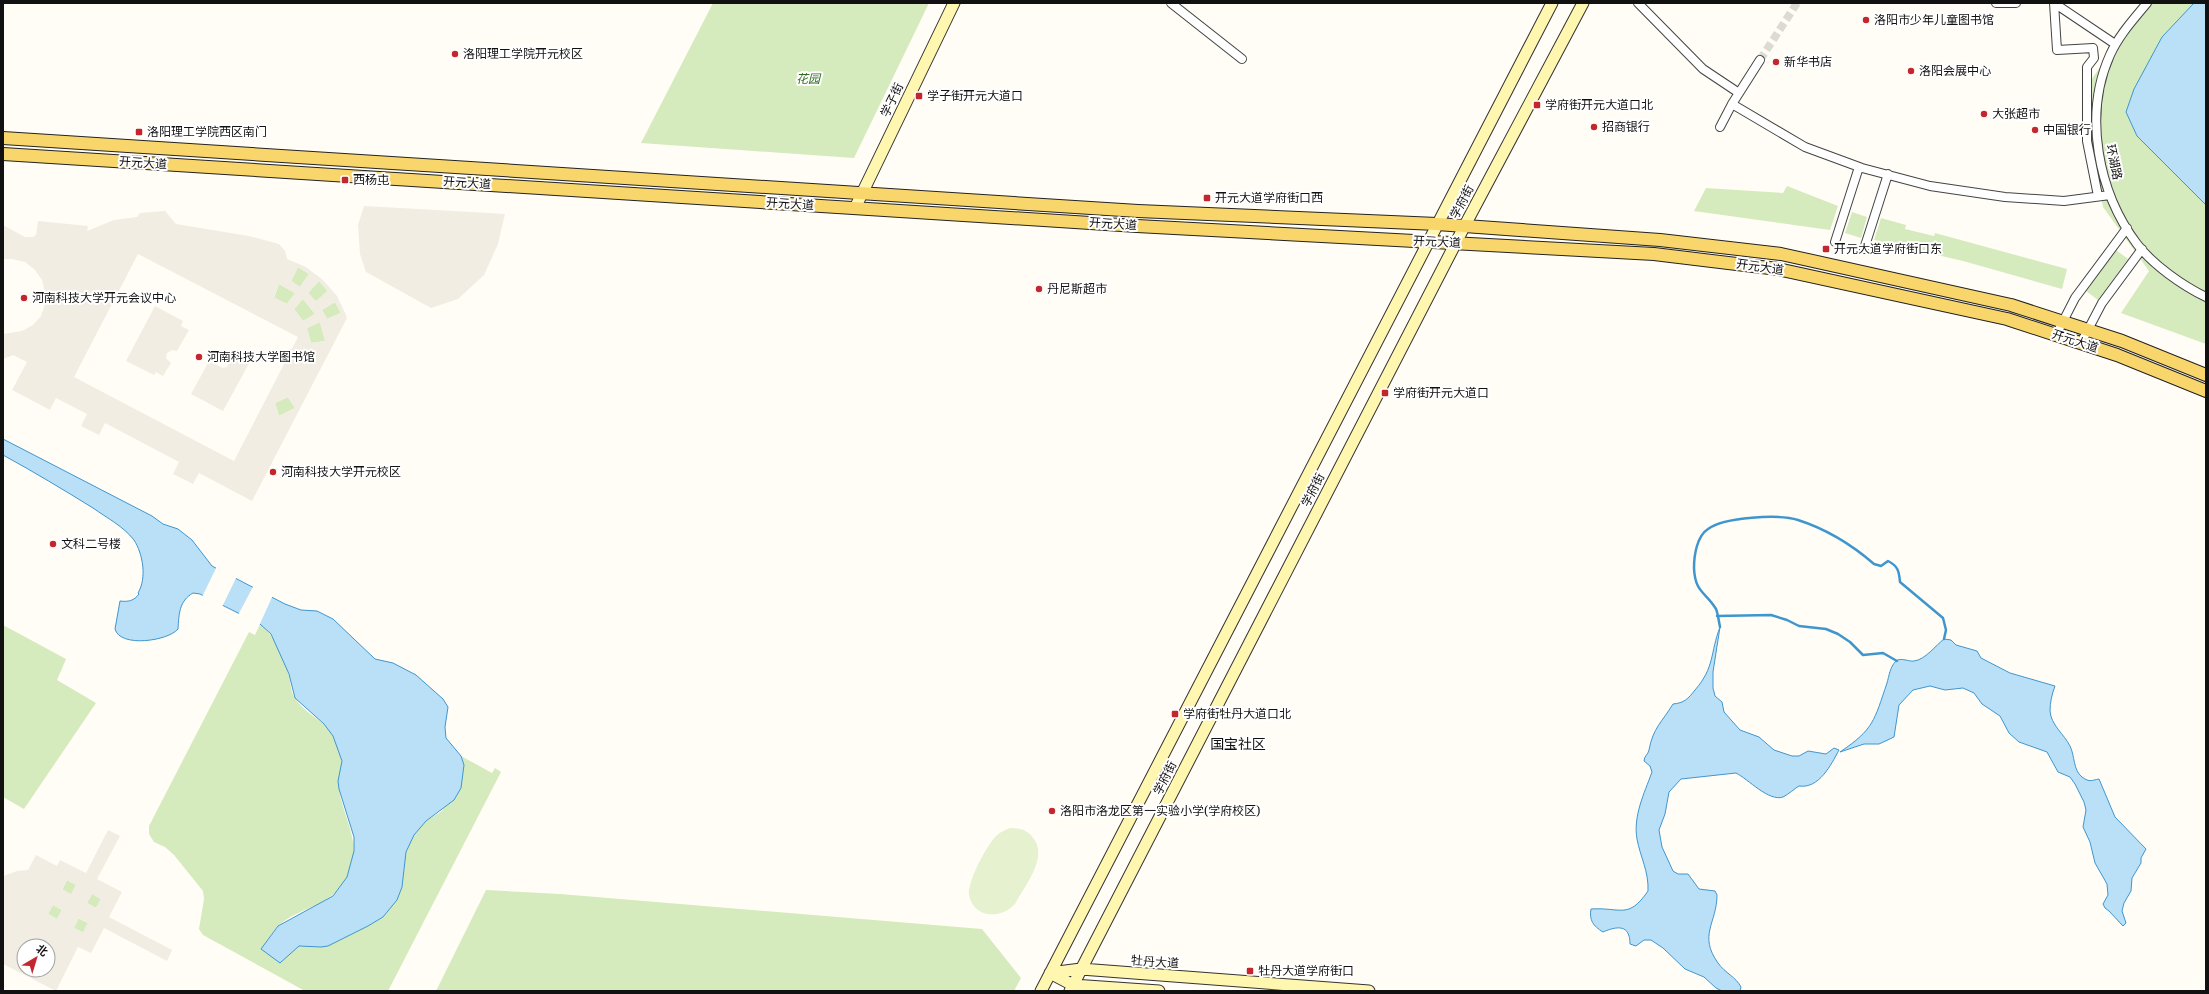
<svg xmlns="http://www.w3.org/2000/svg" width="2209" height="994" font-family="'Noto Serif','Noto Sans SC',serif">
	<rect width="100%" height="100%" fill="#fffdf5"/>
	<!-- green -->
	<path fill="#d5ebbd" d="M713,3H929L854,158L641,143Z
		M2145,3H2194L2137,136L2206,205V344L2121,313L2149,271L2103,207L2089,140L2091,80Z
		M1787,186L1838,206L1830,230L1694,211L1706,188L1783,193Z
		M1852,212L1867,217L1861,238L1845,233Z
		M1881,218L1906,225L1905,229L1934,236L1935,233L2067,269L2062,289L1963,261L1874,240Z
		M2116,250L2128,259L2098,300L2086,291Z
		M298,267L309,274L300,287L291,281Z
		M319,281L328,291L316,302L308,293Z
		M279,284L295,293L287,304L274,298Z
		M303,299L315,314L303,321L294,309Z
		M335,302L341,313L327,319L322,310Z
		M320,322L325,341L311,343L307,328Z
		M288,397L295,408L279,416L275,403Z
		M260,624C275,637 283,654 288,673C291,681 290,689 294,697C303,712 323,720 333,735C340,746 343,760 341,772C340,779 338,783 339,790C344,820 364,846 347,877C330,908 303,905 279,925C272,931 267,942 261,949L280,962L299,946L321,947L368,926L383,917L397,900L402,887L406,852L414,835L426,821L442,811L464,765L461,756L492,773L495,768L501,772L388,991H305L203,935L199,929L204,899L203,891L174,855L165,847L154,842L149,834V826L249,632L255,635Z
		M3,625L66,659L57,680L96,703L24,809L3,797Z
		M67,880L76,885L71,895L62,890Z
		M486,890L560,894L982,929L1021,978L1014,991H436Z
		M92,894L101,899L96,908L87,903Z
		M53,905L62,910L57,919L48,914Z
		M78,918L88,923L83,933L74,928Z"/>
	<!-- pitch -->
	<path fill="#e6f2cf" d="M1010,828C1020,828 1028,830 1034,839C1048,858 1024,887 1015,904C1001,919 974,919 969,895C967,882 987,845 996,836C1000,832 1005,830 1010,828Z"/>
	<!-- plaza -->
	<path fill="#f1ede2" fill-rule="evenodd" d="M364,206L454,211L505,214L498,244L484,275L458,299L431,308L366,272L360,254L358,225Z
		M165,211L176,224L249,236L279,244L285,251L287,259L306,267L323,280L337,296L346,315L347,318L252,501L199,473L193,484L173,474L179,462L105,423L99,435L81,426L87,414L56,398L50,410L12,390L27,362L13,355L3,359V334L22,331L33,325L41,316L45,304V292L42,280L35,270L25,262L12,259H3V225L25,237H33L36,235L38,221L88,226L87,231L114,220L137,217L140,213ZM138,254L298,337L234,461L74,377ZM298,267L309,274L300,287L291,281ZM319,281L327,291L316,301L308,293ZM279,284L295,293L287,304L274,297ZM303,299L315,314L303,321L294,309ZM335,302L341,313L327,319L322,310ZM320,322L325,341L311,343L307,328ZM288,397L295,408L279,416L275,403Z
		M155,306L183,321L181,326L189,330L177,351L172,350L167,353L166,358L171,363L163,376L156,372L154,375L126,361Z
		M236,350L252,358L223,411L191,394L209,361L223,368L227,367Z
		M108,830L120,836L97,879L122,892L109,917L172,950L167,961L104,928L91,953L78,947L56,991L3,964V876L17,871L28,870L36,855L57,866L60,860L86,873ZM67,880L76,885L71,894L62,889ZM92,894L101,899L96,908L87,903ZM53,905L62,910L57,919L48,914ZM79,918L88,923L83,932L74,928ZM24,946H48V970H24Z"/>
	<!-- water -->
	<path fill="#b9e0f7" stroke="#3f96cf" d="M2194,3H2206V205L2137,136L2126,112L2134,89L2162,37Z
		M3,439L152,516L163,524L178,529L192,540L212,566L285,604L301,610L317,611L333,619L375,659L393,663L416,675L443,699L448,707L445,727L446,738L461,756L464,765L461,788L454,800L426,821L414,835L406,852L402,887L397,900L383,917L368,926L328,946L321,947L299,946L280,963L261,949L278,926L333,896L347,877L354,851V837L339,789L338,781L342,761L333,736L324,724L295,698L289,674L271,634L260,624L200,594L193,593C179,601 179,614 178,629C168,641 120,648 115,629L120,601C128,602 134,601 139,594L138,593C147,578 143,554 134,540C123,526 107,518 93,508C64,490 34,472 3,455Z
		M1720,627L1713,672V688L1715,696L1722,702L1724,712L1740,730L1759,737L1774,750L1792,756H1799L1808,751L1826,754L1834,748L1839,750C1831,765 1819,789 1799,786C1794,789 1789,794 1783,797C1769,802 1748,779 1736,773L1681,779L1669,792L1665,814L1659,830L1662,847L1673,871L1678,874H1688L1699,889L1715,891L1717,895C1717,923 1698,935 1718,963C1725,973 1736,977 1741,987L1740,991H1722L1716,988L1704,977L1685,969L1663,948L1651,940H1644L1636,946L1630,944C1630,924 1617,926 1603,932C1593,926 1589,920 1591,909C1621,907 1628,920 1648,891C1649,872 1640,856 1637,839C1633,816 1644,794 1652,772L1650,766L1644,761C1644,756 1648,755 1649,750C1653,728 1662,722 1673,704C1684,703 1688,699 1695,690C1715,667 1710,653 1720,627Z
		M1944,639L1951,640L1956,645L1977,651L1981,658L2010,673L2055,686C2052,694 2050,702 2050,711C2051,725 2064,734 2070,746C2075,756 2073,770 2082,777C2090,783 2092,780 2099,779L2115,817L2146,849L2141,858V863L2132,878L2131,891L2124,903L2122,911L2126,923L2123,926L2109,911L2105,908L2103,904L2108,895L2107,884L2095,863L2090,842L2083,827L2086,810L2084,802L2075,784L2070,777L2058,772L2047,752L2019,742L2009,733L2000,716L1982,704L1974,693L1963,688L1945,690L1930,686L1913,690L1899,705L1894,737L1879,744H1864L1840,752C1874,729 1874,721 1887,683C1889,676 1890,667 1896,661C1901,657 1909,662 1914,661C1925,660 1936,645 1944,639Z"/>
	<!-- pier -->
	<path fill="#fffdf5" d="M217,566L237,576L222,607L202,597Z
		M254,585L273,595L259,626L238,615Z"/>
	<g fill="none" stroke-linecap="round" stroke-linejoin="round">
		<!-- stream -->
		<path stroke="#3f96cf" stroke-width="2.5" d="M1717,616L1771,615L1787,620L1799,626L1826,629L1838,634L1850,642L1863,655L1883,653L1897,661
			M1720,627C1719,622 1718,614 1716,609C1706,592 1695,593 1694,568C1694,555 1697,536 1708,529C1724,517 1779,514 1798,520C1826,529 1851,544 1874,564L1881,566L1888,561C1898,566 1899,571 1900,582L1943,618L1946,630L1944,639"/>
		<!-- street-tunnel -->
		<path stroke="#dbdad3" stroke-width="8" stroke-dasharray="8 4" stroke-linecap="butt" d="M1760,60L1797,3"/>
		<defs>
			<path id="street" d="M1171,3L1242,59
				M1638,3L1703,69L1739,93L1732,104L1805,147L1862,168L1930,186L2005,197L2064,201L2110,195
				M1996,3H2016
				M2054,3L2057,50L2093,48L2094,58L2087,67V141L2098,196
				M2054,3L2115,44
				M2147,3C2133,20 2119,35 2110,55C2083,115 2098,192 2137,244C2153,265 2183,286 2206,297
				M1739,93L1760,60
				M1720,127L1732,104
				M1835,242L1859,167
				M1864,249L1888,174
				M2056,335L2075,298L2127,228
				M2081,343L2102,303L2142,249"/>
			<path id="secondary" d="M855,208L954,3
				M1050,973L1081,969L1369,991
				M1050,973L1073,985L1159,991
				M1041,991L1552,3
				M1070,991L1464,227L1583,3"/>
			<path id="primary" d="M3,138L1138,211L1437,224L1660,240L1781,254L2011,305L2122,341L2206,375
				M3,154L1137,226L1654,254L1778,269L2007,319L2117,355L2206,391"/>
		</defs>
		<!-- street casing -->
		<use href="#street" stroke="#444" stroke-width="10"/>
		<!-- secondary casing -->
		<use href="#secondary" stroke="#333" stroke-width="13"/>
		<!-- primary casing -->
		<use href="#primary" stroke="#222" stroke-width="14"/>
		<!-- street -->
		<use href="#street" stroke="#fff" stroke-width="8"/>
		<!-- secondary -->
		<use href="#secondary" stroke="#fff6b0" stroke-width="11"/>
		<!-- primary -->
		<use href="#primary" stroke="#f9d66b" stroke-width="12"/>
	</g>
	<!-- markers -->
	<g fill="#c4262e" stroke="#fff" stroke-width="1.5">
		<circle cx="1866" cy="20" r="4"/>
		<circle cx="455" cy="54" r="4"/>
		<circle cx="1776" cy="62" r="4"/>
		<circle cx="1911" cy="71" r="4"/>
		<rect x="915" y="92" width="8" height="8" rx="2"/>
		<rect x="1533" y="101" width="8" height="8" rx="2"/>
		<circle cx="1984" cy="114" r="4"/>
		<circle cx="1594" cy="127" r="4"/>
		<circle cx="2035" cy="130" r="4"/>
		<rect x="135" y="128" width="8" height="8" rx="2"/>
		<rect x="341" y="176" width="8" height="8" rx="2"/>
		<rect x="1203" y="194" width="8" height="8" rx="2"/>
		<rect x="1822" y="245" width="8" height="8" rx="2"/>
		<circle cx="1039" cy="289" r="4"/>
		<circle cx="24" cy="298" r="4"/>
		<circle cx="199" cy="357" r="4"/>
		<rect x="1381" y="389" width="8" height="8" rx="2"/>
		<circle cx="273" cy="472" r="4"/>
		<circle cx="53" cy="544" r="4"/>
		<rect x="1171" y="710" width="8" height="8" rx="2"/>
		<circle cx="1052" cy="811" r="4"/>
		<rect x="1246" y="967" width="8" height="8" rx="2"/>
	</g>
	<g text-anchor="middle" stroke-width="4" stroke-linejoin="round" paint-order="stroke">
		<!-- poi labels -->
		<g font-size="12" fill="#111" stroke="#fff" text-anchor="start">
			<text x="1874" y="24">洛阳市少年儿童图书馆</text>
			<text x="463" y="58">洛阳理工学院开元校区</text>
			<text x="1784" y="66">新华书店</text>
			<text x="1919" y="75">洛阳会展中心</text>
			<text x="927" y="100">学子街开元大道口</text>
			<text x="1545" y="109">学府街开元大道口北</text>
			<text x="1992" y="118">大张超市</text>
			<text x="1602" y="131">招商银行</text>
			<text x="2043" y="134">中国银行</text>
			<text x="147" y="136">洛阳理工学院西区南门</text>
			<text x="353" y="184">西杨屯</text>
			<text x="1215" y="202">开元大道学府街口西</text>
			<text x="1834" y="253">开元大道学府街口东</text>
			<text x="1047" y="293">丹尼斯超市</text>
			<text x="32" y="302">河南科技大学开元会议中心</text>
			<text x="207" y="361">河南科技大学图书馆</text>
			<text x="1393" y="397">学府街开元大道口</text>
			<text x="281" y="476">河南科技大学开元校区</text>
			<text x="61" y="548">文科二号楼</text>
			<text x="1183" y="718">学府街牡丹大道口北</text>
			<text x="1060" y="815">洛阳市洛龙区第一实验小学(学府校区)</text>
			<text x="1258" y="975">牡丹大道学府街口</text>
		</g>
		<!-- park labels -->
		<g font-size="12" font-style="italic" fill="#2f6b1f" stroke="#fff">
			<text x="808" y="83">花园</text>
		</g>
		<!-- street labels -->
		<g font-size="12" fill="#111" stroke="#fff">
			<text transform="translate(892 100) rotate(-64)" y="4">学子街</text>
			<text transform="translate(2114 162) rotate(78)" y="4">环湖路</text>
			<text transform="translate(143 163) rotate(4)" y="4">开元大道</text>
			<text transform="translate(467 183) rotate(4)" y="4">开元大道</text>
			<text transform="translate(1462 202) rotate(-62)" y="4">学府街</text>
			<text transform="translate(790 204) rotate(4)" y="4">开元大道</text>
			<text transform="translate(1113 224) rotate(4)" y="4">开元大道</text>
			<text transform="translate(1437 242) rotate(3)" y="4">开元大道</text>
			<text transform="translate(1760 267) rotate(8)" y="4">开元大道</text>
			<text transform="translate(2075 341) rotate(18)" y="4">开元大道</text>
			<text transform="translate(1313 490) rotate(-63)" y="4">学府街</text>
			<text transform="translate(1165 778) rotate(-63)" y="4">学府街</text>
			<text transform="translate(1155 962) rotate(4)" y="4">牡丹大道</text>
		</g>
		<!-- quarter labels -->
		<g font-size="14" fill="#111" stroke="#fff">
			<text x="1238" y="749">国宝社区</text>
		</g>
	</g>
	<!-- border -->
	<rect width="2209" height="994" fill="none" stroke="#111111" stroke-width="8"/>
	<!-- north arrow -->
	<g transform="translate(36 958) rotate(38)"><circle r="19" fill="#ffffff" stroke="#a0a0a0"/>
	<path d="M0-3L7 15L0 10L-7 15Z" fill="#c4262e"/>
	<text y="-6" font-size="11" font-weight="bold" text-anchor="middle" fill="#111111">北</text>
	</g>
</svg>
